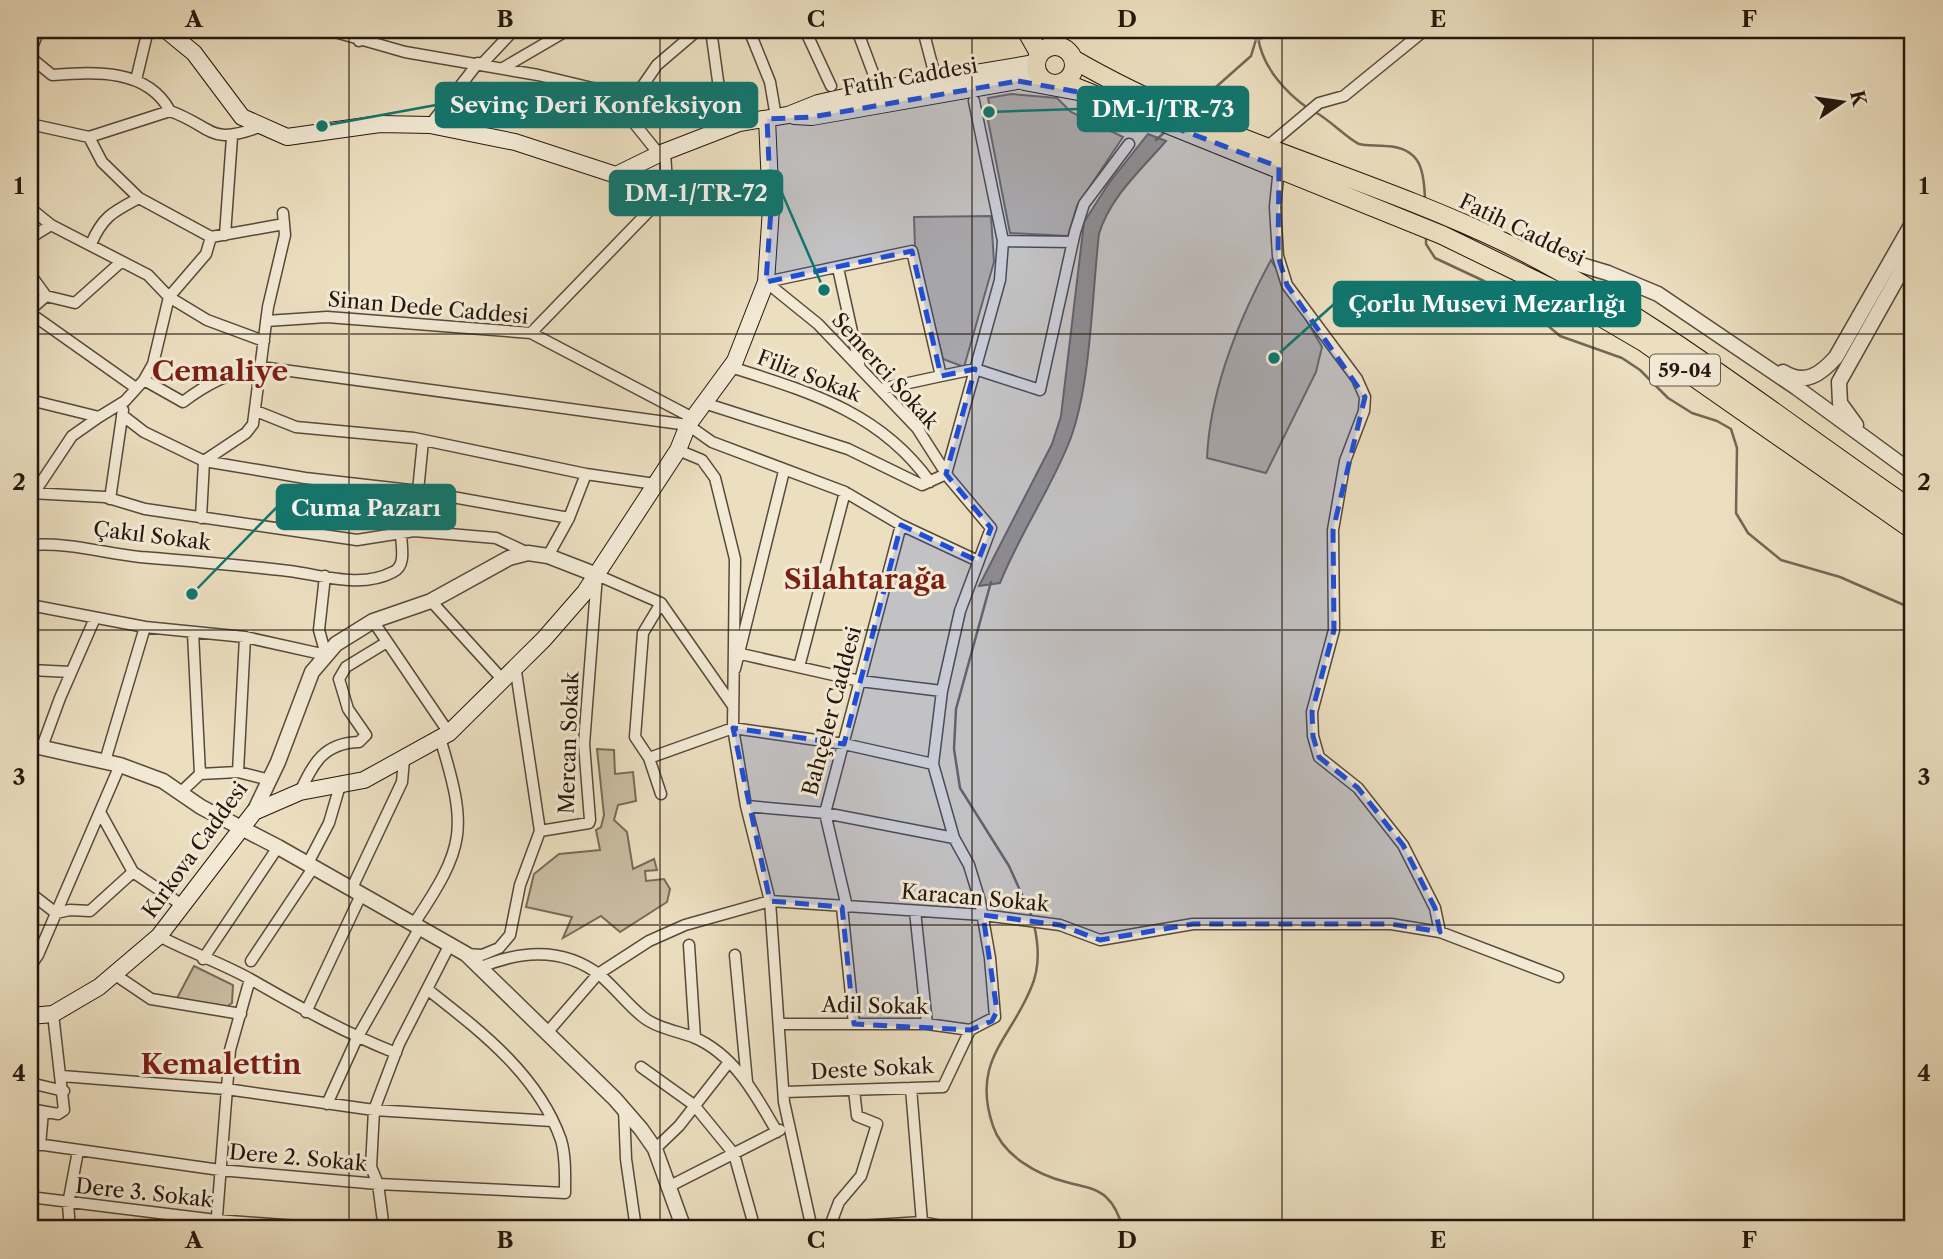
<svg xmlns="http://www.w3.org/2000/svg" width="1943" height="1259" font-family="'Libre Caslon Text',serif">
	<rect width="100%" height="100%" fill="#ecdfc0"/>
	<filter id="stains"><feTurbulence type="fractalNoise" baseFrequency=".00286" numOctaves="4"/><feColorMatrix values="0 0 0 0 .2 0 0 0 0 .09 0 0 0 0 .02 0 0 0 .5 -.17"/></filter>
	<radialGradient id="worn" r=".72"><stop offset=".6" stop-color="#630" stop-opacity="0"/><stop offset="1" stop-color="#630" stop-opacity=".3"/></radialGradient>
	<!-- green -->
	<path fill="#cabda2" stroke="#786a58" stroke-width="2" d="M1011,94L1057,98L1071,112L1123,137L1077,206L1068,236L1010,233L988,120L992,118L988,98Z
		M991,216L994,262L964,367L943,359L915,247L914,217Z
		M1271,260L1322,347L1316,372L1266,473L1207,458C1210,390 1239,319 1271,260Z
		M597,749L614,750L615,774L633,772L636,801L618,805L614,820L627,832L633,869L654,859L657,870L645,871L646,881L664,879L670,889L667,902L620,932L601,916L563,938L572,917L526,907L534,874L559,854L600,850L596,830L601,827L604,815Z
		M194,966L233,985L232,1003L225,1008L177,998Z"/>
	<!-- water -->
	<path fill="#a89b83" stroke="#746654" stroke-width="2" d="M1148,134L1166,141C1141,170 1110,197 1099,234C1092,294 1091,385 1070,440C1051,489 1020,533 1000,583L979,586L1052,444L1061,416L1084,222L1109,183Z"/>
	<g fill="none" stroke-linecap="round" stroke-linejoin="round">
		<!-- stream -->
		<path stroke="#746654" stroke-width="2.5" d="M1258,37C1262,67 1286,93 1309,109
			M1190,110L1251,56L1258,33
			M1315,112C1330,120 1348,139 1359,144C1366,146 1378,145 1386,146C1421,148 1424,170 1425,199
			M1156,140L1167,130
			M1426,237V244L1435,258L1484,281L1525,306L1560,336L1622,358L1640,370L1668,398L1692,413L1717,421L1731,429L1737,448L1736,513L1748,533L1781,560L1840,577L1913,609
			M991,582L956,709L954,749L960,788L1009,866L1033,919
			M1034,925C1039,946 1040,968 1031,988C1010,1040 971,1061 993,1126C1003,1156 1038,1175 1066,1182C1079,1186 1095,1187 1106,1197C1115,1205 1120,1218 1123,1229"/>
		<!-- river -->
		<path stroke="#a89b83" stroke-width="16" d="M1257,30L1258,33"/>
		<defs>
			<path id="minor" d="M328,30L405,52L538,75L609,92L637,94L722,110L739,123
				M711,30L722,110
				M749,30L770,82L776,117
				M805,30L831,86
				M857,30L875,78
				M923,30L934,72
				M359,41L377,30
				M30,52L39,30
				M30,57L52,75C95,72 147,68 170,111
				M482,64L514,30
				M503,68L568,30
				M136,80L148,30
				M609,92L659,154
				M637,94L657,65L698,30
				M30,124L89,137L170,111C214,127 208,146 259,127
				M430,125L478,63
				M89,137L102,162L139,198L211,237L284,224
				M1268,146L1319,103L1344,96L1425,30
				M1279,167L1275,207L1278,256L1287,285L1357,379L1365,397L1364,411L1345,461L1333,530L1334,630L1312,712L1313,736L1319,757L1358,788L1403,845L1435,908L1440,932
				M30,208L51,225L148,275L169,297L207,320L264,341
				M225,235L232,137
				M30,238L51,225
				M1003,241L1073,242
				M91,244C103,216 113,212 139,198
				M838,268L860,368
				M30,274L46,296
				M766,282L818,324L917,428L949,478L991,528L960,611L942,691L933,764L954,838L969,865L980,901L990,958L995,1017L970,1030L927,1024H780
				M766,282L912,251L941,376L881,389
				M30,310L46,296L75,303L121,262
				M30,313L136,388
				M266,321L327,317L531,333L693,418
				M531,333L650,210L667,184L665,152
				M731,367C809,392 880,412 930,482
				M941,376L975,369L1040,390L1075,232L1084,204L1129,144
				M144,380L183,402C206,384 233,371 261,367L688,425L712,442L845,492L901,525L978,561
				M30,400L99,417L125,401L144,380L153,364L169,297L206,254L211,237
				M704,403L848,449L922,485L946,474L1000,280L1003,241L974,101
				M256,411L296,427L414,438L586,474L655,484
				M122,415L144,432L204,461L305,478L419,491L569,518
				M678,450L702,460L715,478L735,559L733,728L746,806L770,901L784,1102L812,1229L922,1222L957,1229
				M30,493L105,497L145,509L357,540L414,531L496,538L528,553
				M34,493L72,436L99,417
				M110,499L123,410
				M201,518L204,461L246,433L253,424L268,307L285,235L283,213
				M414,531L423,441
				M30,545C68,542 103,553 140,557C190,561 239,565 289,571C322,575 361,589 393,572C407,566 401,545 401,533
				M548,556L569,518L586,474
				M431,601L502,679
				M30,605L145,627L245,637L326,655L319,630L325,576
				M373,621L449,733
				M193,633L200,774
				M741,654L860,681L942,691
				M799,667L845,492
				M735,669L784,471
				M30,670L71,672
				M42,747L60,698L95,618
				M649,758L733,728L844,744L933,764
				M105,761L145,627
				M238,772L245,637
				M300,792C313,763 324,743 359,742L366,735L348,709L339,679L346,667L387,642
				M180,793L200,774L238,772L270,780
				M661,794L649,758L635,737L643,633L661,603
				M746,806L825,813L954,838
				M100,812L133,872
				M540,831L589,823L590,820L584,744L597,575L661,603L733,706
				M307,865L329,823L341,782
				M351,890L402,782L404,759
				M30,893L56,913L70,910L90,911L133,872L182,905
				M842,907L854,1024
				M847,907L825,813L901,525
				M915,911L927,1024
				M413,925C466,846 468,830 440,738
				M159,936C189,952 222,963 252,980C299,1007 345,1033 396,1053
				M689,945L695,1038
				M466,954L482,955L499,948L510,935L520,885L540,831L515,665
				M735,955L747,1082
				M203,959L278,847
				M251,961L313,868
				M30,967L38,955L120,765
				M479,968C521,950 564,947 601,976C616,989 628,1005 643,1017C657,1028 677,1031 693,1037C734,1054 756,1095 777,1132
				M114,974L151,999L241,1014
				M306,1012L361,895
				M546,1034L598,974L649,941L685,925L770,901L983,915L1060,925L1100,940L1193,924H1391L1440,932L1558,977
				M641,1067L694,1105L734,1154L755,1229
				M62,1076L226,1089L374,1110L552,1121
				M30,1083L64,1091
				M911,1088L922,1222
				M784,1092L943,1087L970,1030
				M327,1104L357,1038L419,929
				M30,1109L58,1114L64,1110L53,1014
				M624,1109L626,1159L636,1229
				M30,1143L220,1170L378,1184L565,1193C565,1176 566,1157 561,1140C538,1074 479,1030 427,989
				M40,1145L43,1112
				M655,1149L679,1126L729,1062
				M670,1186L780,1130
				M30,1197L216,1220L338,1229
				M830,1226L839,1202L861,1176L877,1124L857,1116L854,1090
				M70,1229L68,1204L78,1151
				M216,1229L230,1050L250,979
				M384,1229L378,1184L371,1167L374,1110L399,1044L449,946"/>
			<path id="tertiary" d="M1528,249L1608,273L1658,294L1797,388L1913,473
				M1783,372C1805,386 1821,374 1836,357L1913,222
				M1856,425L1840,403L1839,382L1913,250
				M30,745L120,765L163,781L201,807L278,847L466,954L615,1099L641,1129L655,1149L684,1229
				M254,812L278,762L312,672L336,644L373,621L431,601L509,558L528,553L548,556L597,575"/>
			<path id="secondary" d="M166,30L194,53L242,117L287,137L380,124L430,125L515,142L616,175L659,154L739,123L788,115L818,103L880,89L1035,63
				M1024,82L1078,92
				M794,116L812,117L1040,77
				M30,1016L53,1014L99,987L159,936L254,812L300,792L364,780L449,733L544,639L585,592L678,450L688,425L735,361L766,282L771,209L767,119"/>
			<path id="primary" d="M1026,30L1039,53
				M1036 65a19 19 0 1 1 38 0a19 19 0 1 1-38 0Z
				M1073,59C1208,138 1365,175 1506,243C1652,315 1779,419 1913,510
				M1063,82L1442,235L1553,289L1645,343L1913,530"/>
		</defs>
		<!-- minor casing -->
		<use href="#minor" stroke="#57493a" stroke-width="13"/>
		<!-- tertiary casing -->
		<use href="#tertiary" stroke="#57493a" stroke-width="17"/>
		<!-- secondary casing -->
		<use href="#secondary" stroke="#25170d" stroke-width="18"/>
		<!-- primary casing -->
		<use href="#primary" stroke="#25170d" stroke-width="20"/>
		<!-- minor -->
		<use href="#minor" stroke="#f3ead6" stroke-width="10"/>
		<!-- tertiary -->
		<use href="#tertiary" stroke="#f3ead6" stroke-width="14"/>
		<!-- secondary -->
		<use href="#secondary" stroke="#f3ead6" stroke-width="16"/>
		<!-- primary -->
		<use href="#primary" stroke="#ecdfc0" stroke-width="18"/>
	</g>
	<!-- marked area -->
	<path fill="#1d4ed8" fill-opacity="0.2" stroke="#1d4ed8" stroke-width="5" stroke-dasharray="14 9" stroke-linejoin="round" d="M1018,81L1084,93L1279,167L1278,256L1287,285L1365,397L1333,530L1334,630L1312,712L1313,736L1319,757L1358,788L1403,845L1435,908L1440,932L1391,924H1193L1100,940L1060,925L983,915L997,1011L992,1021L970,1030L854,1024L842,907L770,901L733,728L844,744L901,525L978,561L991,528L946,474L975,369L941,376L912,251L766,282L771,209L767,119L812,117Z"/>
	<!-- grid -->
	<path fill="none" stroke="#25170d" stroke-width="2" stroke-opacity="0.55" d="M349,30V1229M660,30V1229M972,30V1229M1282,30V1229M1593,30V1229M30,334H1913M30,630H1913M30,925H1913"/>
	<g text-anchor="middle" stroke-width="6" stroke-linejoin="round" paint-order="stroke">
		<!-- shield labels -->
		<rect fill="#f3ead6" stroke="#635649" stroke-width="2" x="1650" y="354.5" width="70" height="31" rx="5"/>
		<g font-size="19" font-weight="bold" fill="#25170d">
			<text x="1685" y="377">59-04</text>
		</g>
		<!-- street labels -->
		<g font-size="21" fill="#25170d" stroke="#f3ead6">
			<text transform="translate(910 77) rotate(-10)" y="7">Fatih Caddesi</text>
			<text transform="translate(1522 230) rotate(26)" y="7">Fatih Caddesi</text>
			<text transform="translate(428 308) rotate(5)" y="7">Sinan Dede Caddesi</text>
			<text transform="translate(885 371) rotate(48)" y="7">Semerci Sokak</text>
			<text transform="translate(809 376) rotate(21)" y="7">Filiz Sokak</text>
			<text transform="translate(152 536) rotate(7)" y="7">Çakıl Sokak</text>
			<text transform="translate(832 711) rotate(-75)" y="7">Bahçeler Caddesi</text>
			<text transform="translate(569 743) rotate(-88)" y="7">Mercan Sokak</text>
			<text transform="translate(195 850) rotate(-54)" y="7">Kırkova Caddesi</text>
			<text transform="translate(975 898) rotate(5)" y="7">Karacan Sokak</text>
			<text transform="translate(875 1006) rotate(1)" y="7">Adil Sokak</text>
			<text transform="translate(872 1069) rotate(-3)" y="7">Deste Sokak</text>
			<text transform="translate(298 1158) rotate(5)" y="7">Dere 2. Sokak</text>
			<text transform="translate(144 1193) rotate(6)" y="7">Dere 3. Sokak</text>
		</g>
		<!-- district labels -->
		<g font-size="28" font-weight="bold" fill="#7a1f14" stroke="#f3ead6">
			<text x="220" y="381">Cemaliye</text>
			<text x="865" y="589">Silahtarağa</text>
			<text x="221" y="1074">Kemalettin</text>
		</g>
	</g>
	<!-- callouts -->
	<path fill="none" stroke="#0f766e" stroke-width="2.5" d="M322 126L436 105M989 112L1078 109M824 290L782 193M1274 358L1334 304M192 594L277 507"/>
	<g fill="#0f766e" stroke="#f3ead6" stroke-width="2.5">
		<circle cx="322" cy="126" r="7"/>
		<circle cx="989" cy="112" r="7"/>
		<circle cx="824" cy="290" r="7"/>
		<circle cx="1274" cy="358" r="7"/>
		<circle cx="192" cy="594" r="7"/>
	</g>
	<g fill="#0f766e" stroke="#0f766e" stroke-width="2.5">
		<rect x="436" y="83" width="321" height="44" rx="7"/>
		<rect x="1078" y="87" width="170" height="44" rx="7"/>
		<rect x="610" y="171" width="172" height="44" rx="7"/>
		<rect x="1334" y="282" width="306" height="44" rx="7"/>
		<rect x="277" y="485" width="178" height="44" rx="7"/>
	</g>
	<g font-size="23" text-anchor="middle" font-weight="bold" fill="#fff">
		<text x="596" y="113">Sevinç Deri Konfeksiyon</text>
		<text x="1163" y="117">DM-1/TR-73</text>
		<text x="696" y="201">DM-1/TR-72</text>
		<text x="1487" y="312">Çorlu Musevi Mezarlığı</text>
		<text x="366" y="516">Cuma Pazarı</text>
	</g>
	<!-- margin -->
	<rect width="1943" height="1259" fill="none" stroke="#ecdfc0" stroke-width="77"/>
	<!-- north arrow -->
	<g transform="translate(1842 102) rotate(77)" stroke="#f3ead6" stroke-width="5" paint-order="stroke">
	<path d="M0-5L12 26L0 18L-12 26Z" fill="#25170d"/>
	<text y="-10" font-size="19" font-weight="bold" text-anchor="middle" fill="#25170d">K</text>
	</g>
	<rect x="38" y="38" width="1866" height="1182" fill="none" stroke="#25170d" stroke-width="2.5"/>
	<g font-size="23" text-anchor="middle" font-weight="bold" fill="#25170d">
		<text x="194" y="27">A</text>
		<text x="505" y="27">B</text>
		<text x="816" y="27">C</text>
		<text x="1127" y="27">D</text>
		<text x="1438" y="27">E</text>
		<text x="1749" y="27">F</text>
		<text x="19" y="194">1</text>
		<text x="1924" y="194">1</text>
		<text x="19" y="490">2</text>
		<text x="1924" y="490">2</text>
		<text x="19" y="785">3</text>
		<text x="1924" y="785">3</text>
		<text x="19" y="1081">4</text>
		<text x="1924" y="1081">4</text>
		<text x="194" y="1248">A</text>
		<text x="505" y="1248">B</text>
		<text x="816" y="1248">C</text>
		<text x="1127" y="1248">D</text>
		<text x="1438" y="1248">E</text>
		<text x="1749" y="1248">F</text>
	</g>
	<rect width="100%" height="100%" filter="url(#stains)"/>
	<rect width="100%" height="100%" fill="url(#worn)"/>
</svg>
